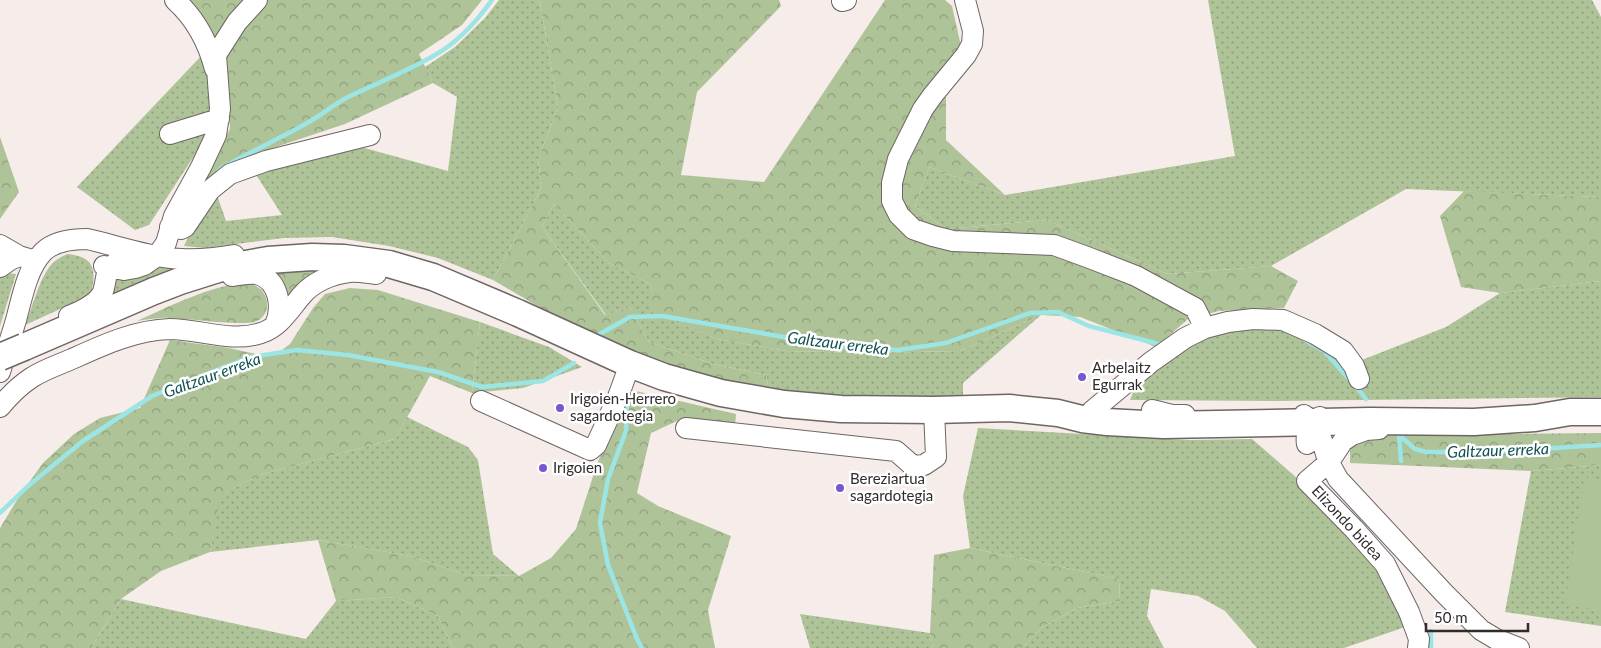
<svg xmlns="http://www.w3.org/2000/svg" width="1601" height="648" font-family="Lato,sans-serif">
	<defs>
		<pattern id="grass-dots" width="8" height="8" patternUnits="userSpaceOnUse" patternTransform="scale(1.25)"><rect width="8" height="8" fill="#afc399"/><path d="M2 2h.1M6 6h.1" fill="none" stroke="#8f9f7d" stroke-width="1.8" stroke-linecap="round"/></pattern>
		<pattern id="forest-crowns" width="20" height="18" patternUnits="userSpaceOnUse" patternTransform="scale(1.25)"><rect width="20" height="18" fill="#afc399"/><path d="M2 6a3 3 0 1 1 6 0M12 15a3 3 0 1 1 6 0" fill="none" stroke="#8f9f7d"/></pattern>
	</defs>
	<rect width="100%" height="100%" fill="#f6ece9"/>
	<!-- grass -->
	<path fill="url(#grass-dots)" d="M499,0H538L540,2L558,107L538,160L542,187L493,280L438,258L389,246L332,237L284,238L206,248L184,246L194,224L217,195L226,221L282,215L253,170L350,144L448,171L457,97L433,83L425,67L455,47L485,18Z
		M1208,0H1592L1601,17V197L1406,189L1271,266L1168,274L1047,220L946,229L915,206L929,167L1005,195L1235,156Z
		M203,54L211,77V130L149,225L135,230L77,187Z
		M554,204L609,263L652,285L650,311L717,339L787,351L868,353L960,351L1041,315L963,383V404L770,395L766,375L713,364L649,342L630,307L606,315L542,227Z
		M67,254C96,257 96,270 91,295L25,325C33,306 38,282 50,266C55,260 61,257 67,254Z
		M157,262L182,266L112,295L114,275Z
		M4,273L16,274L0,326V277Z
		M1601,281V397L1277,401L1130,400L1136,385L1204,335L1238,327L1288,328L1349,365L1446,327L1500,293Z
		M480,322L549,347L582,367L523,388L472,393Z
		M407,417L468,447L478,460L493,554L519,576L467,575L410,556L318,540L210,552L220,494L263,474L395,439Z
		M978,428L1189,440L1252,439L1305,485L1378,562L1411,625L1344,648H1257L1225,611L1198,596L1151,589L1147,616L1164,648H1022L1041,628L1077,608L1120,601L1119,579L970,548L963,496Z
		M1601,465V626L1505,612L1531,471Z
		M396,597L438,616L453,648H92L94,643L121,599L306,639L336,601Z
		M800,614L930,633L933,648H810Z"/>
	<!-- forest -->
	<path fill="url(#forest-crowns)" d="M182,0H482L462,25L419,54L433,83L345,124L228,163L182,213L230,129L229,97Z
		M538,0H779L781,6L697,92L681,175L764,182L885,0H945L952,6L961,46L946,76V140L1005,195L929,167L915,206L946,229L1047,220L1168,274L1271,266L1298,281L1284,308L1219,311L1188,319L1156,347L1080,317L1041,315L960,351L868,353L787,351L717,339L649,311L652,285L609,263L554,204L542,227L605,315L630,307L649,342L713,364L766,375L770,395L674,370L556,317L493,280L542,187L538,160L558,107L540,2Z
		M0,137L19,192L0,219Z
		M1464,191L1601,197V281L1500,293L1461,287L1440,216Z
		M328,267L288,299L266,270Z
		M246,282C255,285 263,288 266,298C269,307 266,317 257,321C245,327 186,318 168,318C158,317 147,320 137,321C172,305 208,287 246,282Z
		M350,288L378,290L480,322L472,393L430,376L395,439L263,474L221,494L210,552L161,571L121,599L94,643L92,648H0V528L20,495L43,463L74,434L100,418L140,408L170,340L229,348L260,355L278,353L290,344L313,308L325,294Z
		M627,389L736,414L735,426L679,420L651,433L637,493L658,506L731,536L708,610L715,648H453L438,616L396,597L336,601L318,540L410,556L467,575L519,576L551,558L576,529L597,464Z
		M1601,433V465L1531,471L1350,463V441L1372,435Z
		M970,548L1119,579L1120,601L1077,608L1041,628L1022,648H933L930,633L934,555Z"/>
	<!-- pitch -->
	<path fill="#afc399" d="M1584,477L1601,480V610L1565,605Z"/>
	<g fill="none" stroke-linecap="round" stroke-linejoin="round">
		<!-- stream -->
		<path stroke="#9ce5e5" stroke-width="4.5" d="M217,173L220,169C251,151 284,137 314,119C325,112 335,104 346,98C375,84 408,71 435,55C458,42 477,21 492,0
			M598,335L630,317L662,316L836,346L898,350L946,343L1030,313L1058,312L1089,326L1163,345
			M1305,340L1324,351L1349,379
			M1354,384L1366,399
			M627,405L626,431L608,479L600,523L608,565L637,639L642,648
			M1399,435L1415,449L1426,452H1494L1601,445
			M1399,435L1401,461
			M0,513L28,486L83,441L152,396L250,357L297,350L348,355L438,372L482,387L543,381L574,363
			M1431,648V631"/>
		<defs>
			<path id="minor" d="M175,0C196,19 208,42 215,69
				M965,0L973,31L972,44L966,55L933,95L923,109L898,159L892,183V201L899,215L913,229L933,236L953,241L1054,245L1087,257L1136,276L1195,308L1205,328
				M842,1L846,0
				M170,134L219,119
				M170,227L181,229L185,227L210,190L230,174L266,161L370,135
				M0,245L19,256L36,261
				M104,266L124,270L135,268L144,265L157,256L166,243L174,216L201,167L216,135L220,109L216,55L237,22L257,0
				M0,267L10,260L19,256
				M232,276C240,275 249,273 257,274C279,280 283,307 275,325
				M69,316C81,311 95,305 102,294C105,288 105,280 107,274C110,268 115,263 120,259
				M0,372C5,355 11,337 16,320C22,298 27,269 43,252C54,241 72,239 87,239C118,246 149,257 181,259C198,260 217,258 234,255
				M481,401L590,450L596,445L618,397L630,364
				M0,407C9,396 19,386 31,378C43,370 58,365 72,359C103,345 135,330 170,329C199,329 232,343 261,333C280,327 290,309 302,295C313,282 332,274 349,272C357,271 367,273 376,274
				M1152,410L1172,415H1185
				M1092,411L1151,362L1185,338L1205,328L1228,322L1253,319L1283,320L1315,334L1343,351L1354,366L1359,379
				M1304,415C1321,425 1322,444 1328,460C1331,467 1335,473 1338,479L1444,593L1481,630L1496,639L1519,648
				M686,428L896,451L913,466L924,465L936,457L934,410
				M1379,429L1366,430L1352,435L1343,441L1329,462L1307,481L1354,529L1385,564L1409,612L1419,639L1418,648
				M1307,444C1305,433 1311,421 1320,417"/>
			<path id="major" d="M24,347L154,291L180,281L218,269L268,260L312,257L344,258L389,264L433,277L518,313L630,364L664,377L721,393L784,404L841,409L934,410L1009,408L1058,413L1082,419L1107,422L1163,425L1370,421L1474,422L1535,418L1570,412H1601"/>
		</defs>
		<!-- minor casing -->
		<use href="#minor" stroke="#6e6663" stroke-width="22"/>
		<!-- major casing -->
		<use href="#major" stroke="#6e6663" stroke-width="29"/>
		<!-- minor -->
		<use href="#minor" stroke="#fff" stroke-width="20"/>
		<!-- major -->
		<use href="#major" stroke="#fff" stroke-width="26"/>
		<defs>
			<path id="major-bridge" d="M0,357L24,347"/>
		</defs>
		<!-- major-bridge casing -->
		<use href="#major-bridge" stroke="#6e6663" stroke-width="29" stroke-linecap="butt"/>
		<!-- major-bridge -->
		<use href="#major-bridge" stroke="#fff" stroke-width="26"/>
	</g>
	<!-- markers -->
	<g fill="#7955cf" stroke="#fff" stroke-width="2">
		<circle cx="1082" cy="377" r="5"/>
		<circle cx="560" cy="408" r="5"/>
		<circle cx="543" cy="468" r="5"/>
		<circle cx="840" cy="488" r="5"/>
	</g>
	<g text-anchor="middle" stroke-width="5" stroke-linejoin="round" paint-order="stroke">
		<!-- poi labels -->
		<g font-size="15" fill="#302c2b" stroke="#fff" text-anchor="start">
			<text x="1092" y="373">Arbelaitz<tspan x="1092" dy="17">Egurrak</tspan></text>
			<text x="570" y="404">Irigoien-Herrero<tspan x="570" dy="17">sagardotegia</tspan></text>
			<text x="553" y="473">Irigoien</text>
			<text x="850" y="484">Bereziartua<tspan x="850" dy="17">sagardotegia</tspan></text>
		</g>
		<!-- street labels -->
		<g font-size="15" fill="#302c2b" stroke="#fff">
			<text transform="translate(1347 523) rotate(47)" y="5">Elizondo bidea</text>
		</g>
		<!-- water labels -->
		<g font-size="16" font-style="italic" fill="#105151" stroke="#fff">
			<text transform="translate(838 343) rotate(7)" y="6">Galtzaur erreka</text>
			<text transform="translate(212 375) rotate(-20)" y="6">Galtzaur erreka</text>
			<text transform="translate(1498 450) rotate(-2)" y="6">Galtzaur erreka</text>
		</g>
	</g>
	<!-- scale -->
	<path d="M1426 623v8h102v-8" fill="none" stroke="#302c2b" stroke-width="2.5"/>
	<text x="1434" y="623" font-size="15" fill="#302c2b" stroke="#ffffff" stroke-width="4" paint-order="stroke">50 m</text>
</svg>
